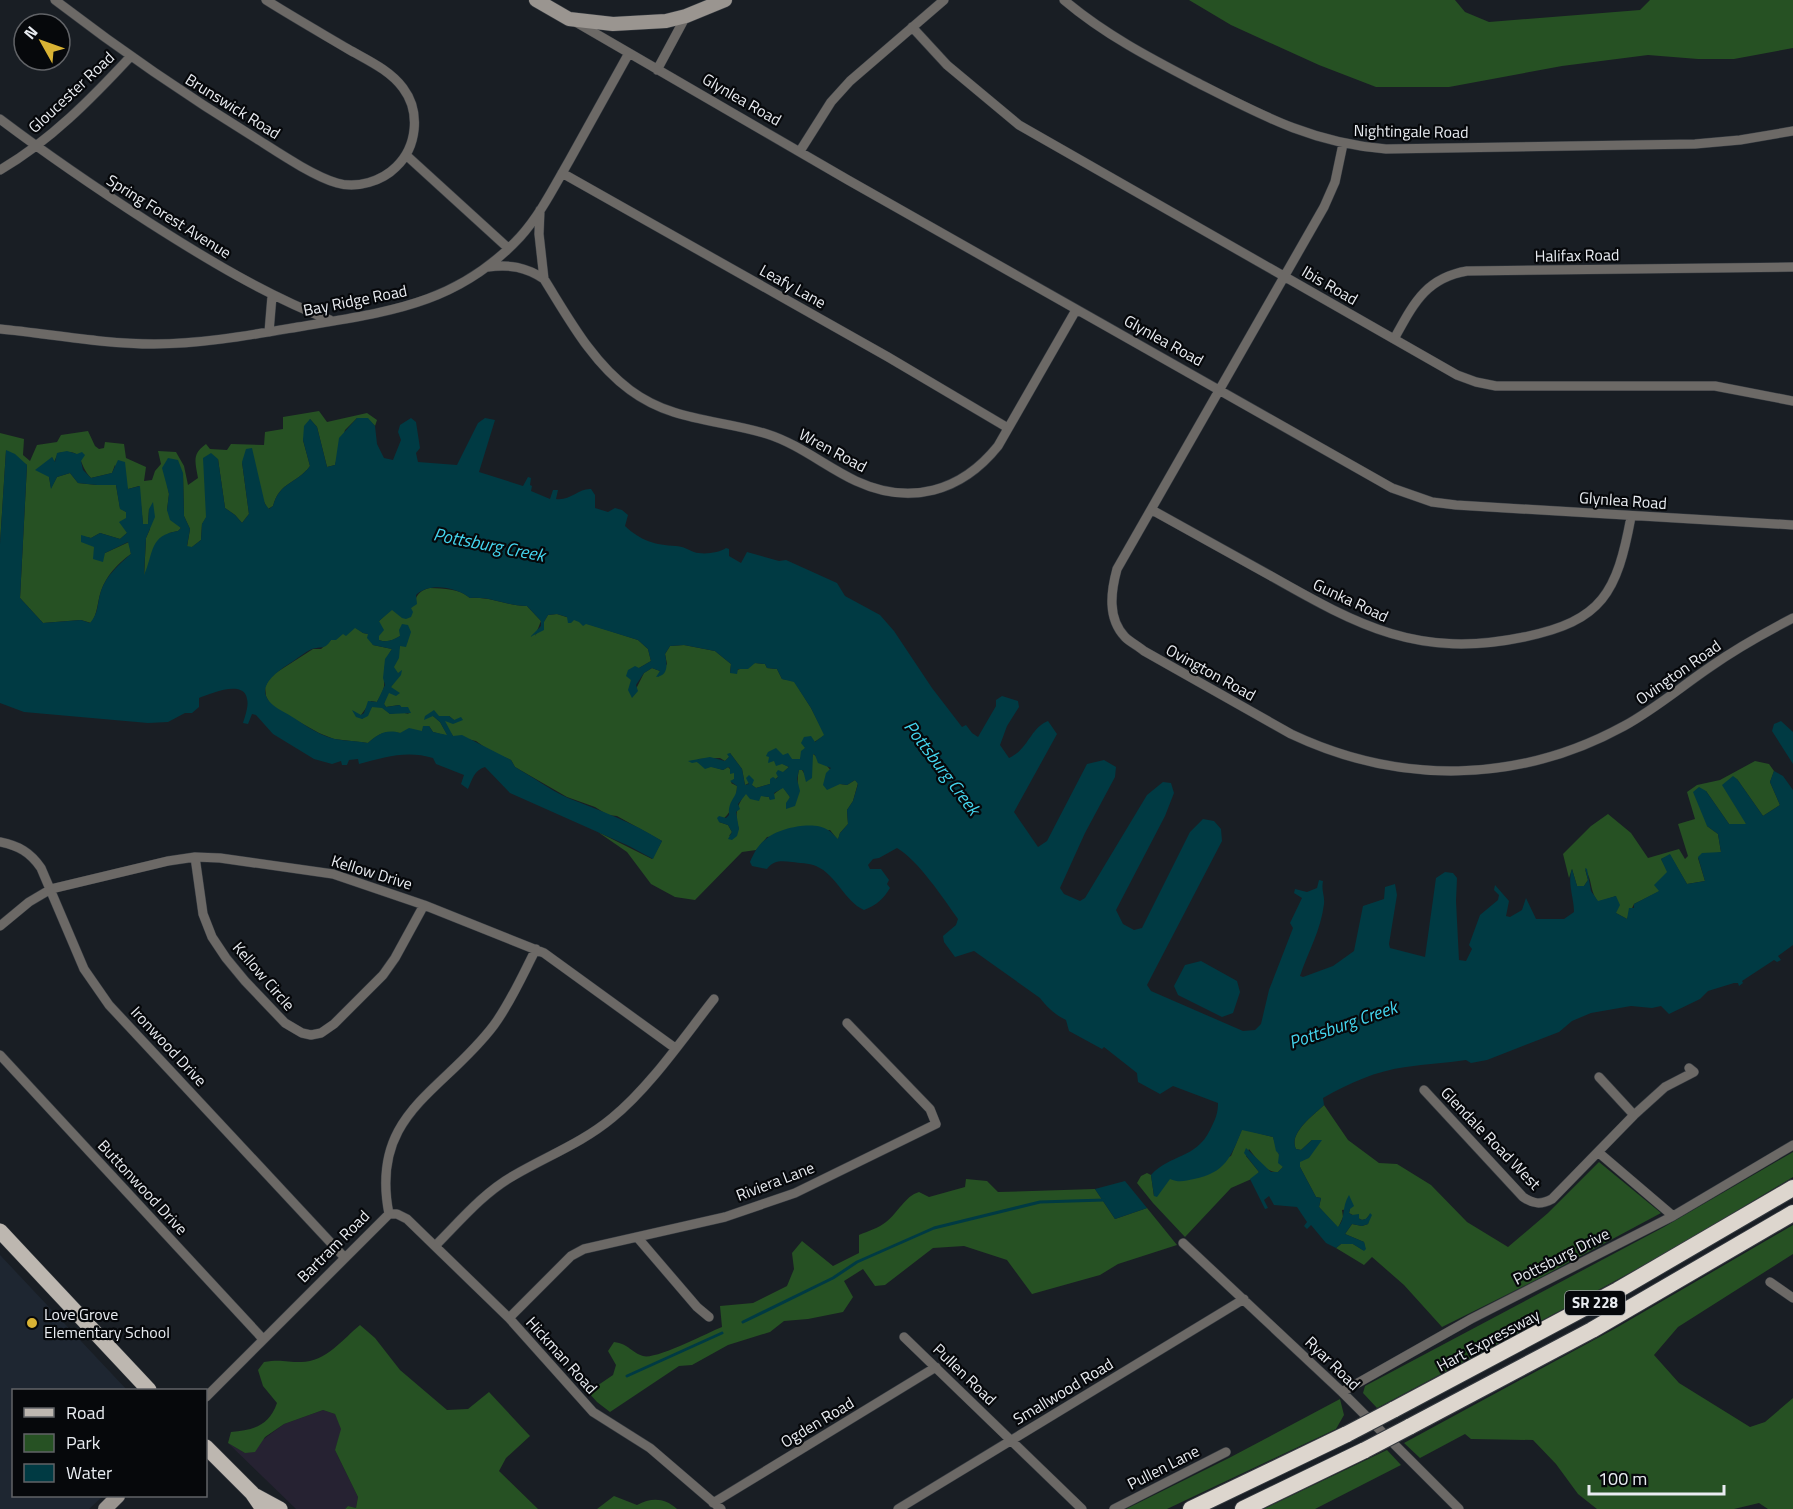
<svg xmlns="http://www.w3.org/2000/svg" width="1793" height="1509" font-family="'Titillium Web',sans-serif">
	<rect width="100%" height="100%" fill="#191e24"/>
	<!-- commercial -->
	<path fill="#262232" d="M323,1410L335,1414L342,1429L335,1450L358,1497L356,1508L348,1506L345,1509H296L228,1443L245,1453L284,1424Z"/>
	<!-- built -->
	<path fill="#1e2631" d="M0,1255L127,1390H14V1496H103L89,1509H0Z"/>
	<!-- green -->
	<path fill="#265123" d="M1189,0H1455L1465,12L1489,22L1640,10L1650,0H1793V48L1734,59H1698L1648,55L1562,66L1449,87H1376L1319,65L1231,25Z
		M319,411L327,422L367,413L377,420L375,426L367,418H357L345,430L335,465L327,467L317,427L310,419L303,440L310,466C297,484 280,481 273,506L268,509L242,462L249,514L242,523L235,515L225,508L218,459L206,518L202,524L201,540L192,547H187L190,529L184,516L183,473L167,484L169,494L167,510L181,528L178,531L169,533L144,578L146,538L150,529L149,509L148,524H143L139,486L128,489L115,465L112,473L91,478C76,462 86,448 58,453L54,462L52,457L49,477L51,488L57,477L70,473L78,483L97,485H116L120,508L126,512L127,533L120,539L100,533L91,538L81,536L105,553L129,542L131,554C118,563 106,576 101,591C97,603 98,613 91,623L81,620L43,623L20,598L27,465L6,451L0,544V433L24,439L23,455L30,461L37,445L57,442L61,435L88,431L95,446L99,449L104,448L105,442L124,444L126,458L146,467L144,481L152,480L155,471L161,464L158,451L176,452L184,466L188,485L198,478C195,461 192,454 206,444L210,449L227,450L231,444L264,445L265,432L283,429V417Z
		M430,588C445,589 458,588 470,598C490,596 507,606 527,606L541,621L535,636L548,615L557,614L638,640L648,649L651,661L639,668L631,679L634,693L644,673L652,668L660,671L658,677L667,664L665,654L670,646L684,645L715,651L731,664L730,673L755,663L765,664L767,668L777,669L782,679L794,681L811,708L825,735L805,748L800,759H792L783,756L769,757L789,767L770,784L756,788L749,783L745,785L742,769L730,753L729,757L725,761L720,758L698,759L697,762L723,770L728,767L734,773V779L731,783L737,786C737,799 731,815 719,822L728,825L732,832L729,836L739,829C734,814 737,805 746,793L769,797L770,800L774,794L783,787L790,797L789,800L795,803C800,790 796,783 799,769L802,770L806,776L813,754C824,762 833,771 840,784L847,785L855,780L858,783L853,801L847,810L848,824L840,833L838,840L830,830L767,837L756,850L742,852L695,900L675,897L651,884L627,852L598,832L652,859L662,841L617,816L608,815L595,807L567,797L515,767L511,760L490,751L476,741L453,736L444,723L445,721L454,720L449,716H433L440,722L448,736L433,732L429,726H424L422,731C416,731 408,733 401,733C384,732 382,731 368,743L334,739L319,733L271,706L266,696L265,687L271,676L313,649H321L331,640L355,627L363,633L368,634L373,645L392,649C384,661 384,669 384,683C385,689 380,696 377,702L371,701L361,715L362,719L372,707H382L390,714L400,712L409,714L399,705L386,707L384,704L386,696L398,674L393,667L400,646L407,643L408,638L400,636C394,640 387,643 379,640V621L392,609L411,608C417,597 417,591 430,588Z
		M1755,761L1769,764L1774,771L1770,782L1780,805L1763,816L1737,779L1746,824H1729L1706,791L1707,826L1718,834L1721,852L1698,858L1705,881L1687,884L1670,855L1661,859L1668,872L1655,885L1660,891L1634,904L1627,919L1616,913V896L1598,902C1589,889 1593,881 1585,869L1588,880L1584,886H1577L1572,869L1569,878L1563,854L1591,826L1608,814L1631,833L1648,858L1679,849L1685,859L1688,856L1678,824L1695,819L1687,792L1697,785L1720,780Z
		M1324,1105L1348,1140L1379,1163L1397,1164L1431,1185L1467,1222L1508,1247L1548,1213L1599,1162L1661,1213L1536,1280L1442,1327L1404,1285L1372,1257L1364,1265L1336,1248L1341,1244H1353L1363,1250L1365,1249L1364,1242L1345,1234L1352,1224L1362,1226L1368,1224L1370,1214L1366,1219L1362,1220L1349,1213L1350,1209L1342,1210L1343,1217L1338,1228L1319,1207L1321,1198L1316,1197L1300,1167V1161C1312,1157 1312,1152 1312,1140L1301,1150L1296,1149C1288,1133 1314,1115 1324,1105Z
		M1242,1129L1273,1137L1283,1167L1278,1172C1264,1172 1257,1159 1249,1149L1246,1156L1259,1172L1256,1177L1231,1188L1185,1237L1153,1203L1137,1183L1141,1176L1147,1173L1151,1175L1154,1196L1170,1178L1231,1156Z
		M1793,1152V1177L1668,1252L1567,1307L1377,1408L1363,1393L1365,1386L1664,1227Z
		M966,1179L987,1181L998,1192L1095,1189L1115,1219L1147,1208L1177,1245L1118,1264L1100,1275L1032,1294L1007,1260L964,1246L933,1248L885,1285L875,1286L863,1269L844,1281L853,1297L843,1312L808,1319L784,1321L770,1332L728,1345L692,1365L679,1366L610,1412L597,1402L588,1392L613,1375L616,1365L608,1351L614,1342C629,1344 632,1353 643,1356C656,1360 707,1333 722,1327L720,1306L753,1303L787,1286L794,1269L792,1253L802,1241L833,1266L859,1253V1235C868,1231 879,1228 886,1222C898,1213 905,1196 919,1192L929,1197L965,1187Z
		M1793,1225V1254L1678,1327L1654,1355L1679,1383L1750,1427L1765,1422L1793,1398V1509H1768L1759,1503L1734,1509H1597L1578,1494L1556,1464L1533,1440L1471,1439L1465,1434L1420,1458L1404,1443L1616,1328Z
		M360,1325L375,1338L400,1370L447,1410L468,1409L489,1392L530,1436L506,1458L499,1471L538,1509H345L348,1506L356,1508L358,1497L335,1450L341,1429L335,1414L323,1410L284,1424L265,1437L255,1452L245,1453L228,1443L231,1432C253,1430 269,1426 277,1403L263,1386L258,1370L264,1362C280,1359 286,1362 301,1362C326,1362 343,1339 360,1325Z
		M1340,1399L1344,1415L1336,1429L1167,1509H1126L1229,1458Z
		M1387,1450L1401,1465L1315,1509H1264Z
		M614,1496L637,1505C652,1497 665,1498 677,1509H597Z"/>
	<!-- water -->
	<path fill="#003a43" d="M357,418H368L375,426L377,444L384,458L393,460L401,440L398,432L400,425L411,418L416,422L420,448L416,453L418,462L457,465L478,423L485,418L495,420L479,472L523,486L528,477L531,478L530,485L532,486L531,491L550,499L553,490H558L556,499C570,501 579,488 591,489L595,495V508L608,512L615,508L622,510L628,515L625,526C641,541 655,545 676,546C682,546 689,550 694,552C703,555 719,553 726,548L729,549V556L741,563L747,552L779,561L786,560L837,583L845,596L880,615L894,631L932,688L962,727L966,725L972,733L978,737L996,706V700L1002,696L1018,701L1019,707L1007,726L1000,745L1009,758C1029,749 1030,728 1048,721L1057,734L1014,812L1038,847L1047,841L1087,764L1104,760L1116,767L1115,777L1085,833L1060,888L1064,894L1080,901L1085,898L1147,795L1163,782L1171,783L1174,793L1165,816L1116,910L1123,924L1134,930L1142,928L1190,832L1203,819L1214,821L1221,829L1222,841L1147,985L1151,991L1243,1031L1255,1030L1261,1024L1269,990L1293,928L1290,923L1302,898L1294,893L1295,889L1307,892L1317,888L1319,880L1323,881C1321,891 1325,896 1324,904C1321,930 1308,952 1300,976L1303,977L1333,966L1354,951L1363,906L1384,899L1385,887L1395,884L1397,895L1389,944L1390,948L1425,957L1436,878L1445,872L1453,873L1457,878L1456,901L1459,960L1466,961L1472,949L1469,945L1480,915L1498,900L1499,895L1494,890L1495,885L1509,901L1506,916L1510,917L1522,910L1526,898L1536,919H1564L1574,912C1574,897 1567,883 1572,869L1577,886H1584L1588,880L1585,868L1587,869L1591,891L1598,901L1616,896L1620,905L1616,913L1627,919L1629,908H1634V904L1659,891L1654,885L1667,872L1661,859L1670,854L1687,884L1705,881L1698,857L1702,853L1721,852L1718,834L1707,826L1693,792L1699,787L1706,791L1729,824H1746L1722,785L1733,776L1737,779L1763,816L1780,805L1770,782L1774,771L1783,776L1793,790V945L1778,956L1781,960L1777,962L1774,960L1742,981L1743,983L1739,986L1738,983H1734L1708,991L1700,999L1669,1014L1661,1006L1652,1008L1631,1006L1591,1013L1572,1021L1559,1032L1487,1060L1471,1063L1466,1060C1446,1063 1426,1064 1406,1067C1376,1071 1349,1083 1323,1098L1324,1105C1314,1115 1288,1133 1296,1149L1301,1150L1312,1140H1322L1309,1158L1300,1162V1167L1316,1197L1321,1198L1319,1207L1338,1227C1346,1219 1341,1208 1349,1195L1354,1206L1350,1209L1349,1213L1352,1215L1359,1214V1219C1365,1221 1368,1218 1370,1213L1372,1215L1368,1224L1362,1226L1352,1224L1345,1234L1364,1242L1366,1249L1364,1251L1353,1244H1341L1336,1248L1326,1243L1311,1225L1307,1229L1304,1226L1307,1222L1297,1207L1274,1205L1269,1196L1264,1200L1268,1208L1265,1209L1250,1179L1259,1172L1244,1153L1246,1148L1271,1172H1278L1283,1167L1278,1163L1279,1154L1276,1151L1273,1137L1242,1130C1231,1157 1225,1173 1194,1179C1185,1181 1179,1183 1170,1179L1157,1197L1154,1196L1151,1175C1170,1154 1196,1159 1210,1130C1215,1120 1218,1114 1218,1103L1173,1086L1160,1094L1138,1082L1137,1073L1104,1047L1102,1049L1069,1031L1066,1020C1055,1015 1047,1007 1040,998L974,951L955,957L944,942L943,936L956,925L958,919C944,899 917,859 897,848L879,858L873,859L868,865L870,869H881L889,880L887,884L890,888C883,899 877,905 864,910C844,901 837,875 816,866C809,863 799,863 792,862C781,861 774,860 767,869L752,866L750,862C754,853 758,845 766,839C778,828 814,820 828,830C832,832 835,837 838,839L840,833L848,824L847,810L853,801L858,784L855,780L847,785L840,784L827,790L823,785L826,773L831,768L818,763L815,755L813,754L812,778L806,782L803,770H799L797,779L800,791L795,806L786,809V803L790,797L783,788L774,793L775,799L770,800L769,797L761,796L759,801L750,799L746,794L738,804L740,809L736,812L739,829L737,836L732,840L728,839L732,832L728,825L719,822L717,818L719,816L726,818L729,815C728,799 737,799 737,786L730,781L734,779V773L730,774V768L728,767L723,770L711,767L705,769L697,762L692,763L688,761L710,757L725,761L729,757L727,754L730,753L742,769L745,785L749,784L746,778L749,775L754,780L752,785L756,788L770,784V779L773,777L776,779L778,777L776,773L778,770L783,772L789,767L782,764L776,766L774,761L768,763L769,757L766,756L768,752L776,748L783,755L788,753L792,759H800L801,751L805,748L801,743L804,737L811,736L815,742L824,735L811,708L794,682L782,679L777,669L767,668L765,664L755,663L748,669H738L737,674L730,673L731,664L715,651L684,645L670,646L665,654C667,664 669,676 656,677L660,671L652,668L644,673L636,685L638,691L632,698L628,690L631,680L626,676L628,670L635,666L639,668L651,661L648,649L638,640L586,624L583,626L579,622L574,620L571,623H568L567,617L557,614L548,615L544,622V630L530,637L541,626V621L527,606C507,606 491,596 470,598C456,587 429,582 416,595L417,604L411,608L413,612L411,617L406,619L402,618L392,610L379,621L384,630L379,636V640C386,643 393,640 400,636L399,630L402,624L408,625L411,632L406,647L400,646L399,658L394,667L398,673L402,670L401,675L391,687L400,693L396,696L389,693L384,704L386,707L400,705L401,707H408L411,713L390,714L382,708L372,707L368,716L362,719L356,717L352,710L361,715L364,713L368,701L377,702L385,685L383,678L385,659L392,649L373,645L367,638L368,634L363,633L355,628L346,636L343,634L336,640H331C325,650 321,646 312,649C305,652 298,658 292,662C271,675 249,693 282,711C299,720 316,735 335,739C346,741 357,741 368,743C378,734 386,729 400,733L409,728L422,731L423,726H429L433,732L447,735L440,722L433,716L424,720L425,716L434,710L439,716H449L454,720L461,717L463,720L453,724L445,721L453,736L462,735L511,760L515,767C533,777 550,790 568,798C601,811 632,822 662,841L653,859L629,846L510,793L485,767C474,770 472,780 468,789L461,784L464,775L436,764L433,758C407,750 385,757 359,764L358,759L349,760L347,765H342L341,761L332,764L314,759L273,734L256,715L252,714L248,724L243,723C245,716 249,706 247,699C244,679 210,694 199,698V707L192,713H185L168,722L148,723L24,712L0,703V544L6,450L15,454L27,465L20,598L43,623L81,620L90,623C99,613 97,603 101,591C106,576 119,564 131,554L128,542L105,553L103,562L93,559L94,547L81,542V535L91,538L100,533L120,539L127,533L119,522L126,518V512L120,509L116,485H97L78,483L70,473L57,477L51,489L49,477L35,470L52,457L55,462L57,453L67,451L77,454L82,452L85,455L81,461L83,470L91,478L112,473L118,460L125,462L128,489L140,486L143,524H148L149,509L153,502L155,517L146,538L144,575C154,553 149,535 178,531L181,528L170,520L167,510L169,494L162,468L168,458L178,460L183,473L184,516L190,529L187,546L192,547L201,540L202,524L206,517L203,458L211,453L218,459L225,508L235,515L242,523L249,514L242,462L246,449L252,448L265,504L269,509L273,506C280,481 297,484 310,466L303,440L304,426L310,419L317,427L327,467L335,465L339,438Z
		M1781,721L1793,732V764L1772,731L1774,724Z
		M1201,961L1237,981L1240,992L1233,1013L1222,1017L1178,995L1174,986L1185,965Z
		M1125,1181L1147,1208L1115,1219L1095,1189Z"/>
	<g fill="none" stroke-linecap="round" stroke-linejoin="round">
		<!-- stream -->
		<path stroke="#003a43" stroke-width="3" d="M743,1322L833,1278L857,1262L934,1228L1040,1202L1104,1200
			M627,1376L722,1333"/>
		<defs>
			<path id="street" d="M55,0C120,50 187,96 257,139C279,153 313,176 337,183C357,189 382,181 396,167C417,147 421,112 403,88C390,70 367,60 348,49C321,33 293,17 266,0
				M1064,0C1104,34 1150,58 1196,82C1261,115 1312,143 1386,149L1695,144L1740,140L1793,131
				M574,21L848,180L1392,488L1432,502L1456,505L1793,525
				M912,27L947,65L1019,125L1457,375L1476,382L1496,386H1715L1793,401
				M657,70L686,16
				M0,119C49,156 99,190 150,223C208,260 266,295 330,320
				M1343,144L1335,182L1324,207L1117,569C1111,591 1107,618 1125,637C1130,642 1138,646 1144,651L1291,734C1399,785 1518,784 1624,726C1655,709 1682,686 1710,667C1737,648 1764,633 1793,618
				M800,151L831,102L850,81L944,0
				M406,155L508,248
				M0,170C50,141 92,98 131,56
				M562,173L888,357L1008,428
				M540,210L539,234L544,279
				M488,267C509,264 526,267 544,279C569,319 592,362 630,390C673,422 719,419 767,434C799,444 826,467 856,481C910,506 961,492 998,446L1076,310
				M0,329C51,334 103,344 154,344C202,344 251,335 298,327C385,312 456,306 520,237C540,215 554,187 569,161C589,125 609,89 629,53
				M269,332L272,296
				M1394,339C1413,305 1425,278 1467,271L1793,267
				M1152,510C1191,532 1231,554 1271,576C1359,626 1419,659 1524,637C1603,621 1617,592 1631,517
				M0,842C19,846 30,852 41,868L84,969L109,1005L345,1258
				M195,857L203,914L212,937L226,958L245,981L285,1023L302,1033L311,1035L321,1033L334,1024L383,975L395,958L424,905
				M0,926L29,902L51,889L168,861L195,857L220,858L333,874L424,905L544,953L675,1048
				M0,1055L263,1339
				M1599,1077L1634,1115
				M1424,1090L1523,1197C1533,1204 1541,1205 1552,1199L1634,1115L1665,1087L1694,1072L1689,1068
				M1598,1152L1673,1216
				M389,1214H397L407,1219L509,1318L593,1412L650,1448L721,1509
				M637,1237L697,1307L709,1317
				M1183,1243L1342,1392L1459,1509
				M435,1246C459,1222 483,1193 513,1176C547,1156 582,1143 612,1118C650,1087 684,1037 714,999
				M1770,1282L1793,1298
				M509,1318L571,1256L584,1249L725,1217L795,1193L936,1124L930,1109L847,1023
				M904,1337L1082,1509
				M1342,1392L1471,1319L1673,1216L1793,1145
				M206,1397L389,1214C369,1113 444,1092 494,1025C511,1002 523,974 536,949
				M713,1503L936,1367
				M898,1509L1244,1299
				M1114,1509L1226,1452"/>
			<path id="secondary" d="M536,0L569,19L613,24L666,21L686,16L725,0
				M105,1509L118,1496"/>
			<path id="primary" d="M0,1231L149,1390
				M206,1447L252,1493L263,1509
				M256,1496L280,1509"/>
			<path id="highway" d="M1393,1410L1618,1290L1793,1188
				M1409,1427L1592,1330L1793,1213
				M1191,1509L1347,1434
				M1243,1509L1365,1450"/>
		</defs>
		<!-- street casing -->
		<use href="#street" stroke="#363b41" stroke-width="10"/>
		<!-- secondary casing -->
		<use href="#secondary" stroke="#363b41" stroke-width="15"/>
		<!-- primary casing -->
		<use href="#primary" stroke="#363b41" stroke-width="16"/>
		<!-- highway casing -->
		<use href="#highway" stroke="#363b41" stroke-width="18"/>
		<!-- street -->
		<use href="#street" stroke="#6c6966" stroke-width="9"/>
		<!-- secondary -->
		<use href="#secondary" stroke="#9a9590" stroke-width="14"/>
		<!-- primary -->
		<use href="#primary" stroke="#bdb7b0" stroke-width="15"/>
		<!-- highway -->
		<use href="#highway" stroke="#ddd6ce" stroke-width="16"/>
		<defs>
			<path id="highway-bridge" d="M1347,1434L1393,1410
				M1365,1450L1409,1427"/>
		</defs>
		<!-- highway-bridge casing -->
		<use href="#highway-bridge" stroke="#363b41" stroke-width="18" stroke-linecap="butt"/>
		<!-- highway-bridge -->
		<use href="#highway-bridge" stroke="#ddd6ce" stroke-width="16"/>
	</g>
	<!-- markers -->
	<circle fill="#d9b334" stroke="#06080b" stroke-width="2" cx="32" cy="1323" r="6"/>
	<g text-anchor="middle" stroke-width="4.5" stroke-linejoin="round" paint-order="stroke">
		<!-- shield labels -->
		<rect fill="#06080b" stroke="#a5a8ac" stroke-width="1.5" x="1565" y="1291" width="60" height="24" rx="4.5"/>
		<g font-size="15" font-weight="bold" fill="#e9ecf1">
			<text x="1595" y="1308">SR 228</text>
		</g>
		<!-- street labels -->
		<g font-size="16" fill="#e9ecf1" stroke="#06080b">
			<text transform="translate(71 92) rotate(-43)" y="6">Gloucester Road</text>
			<text transform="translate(742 99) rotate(30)" y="6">Glynlea Road</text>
			<text transform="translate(233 106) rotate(32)" y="6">Brunswick Road</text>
			<text transform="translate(1411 131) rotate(1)" y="6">Nightingale Road</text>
			<text transform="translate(169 216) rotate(32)" y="6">Spring Forest Avenue</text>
			<text transform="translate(1577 255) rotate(-1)" y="6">Halifax Road</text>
			<text transform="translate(1330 285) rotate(30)" y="6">Ibis Road</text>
			<text transform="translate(793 286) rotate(29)" y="6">Leafy Lane</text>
			<text transform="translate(355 300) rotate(-11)" y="6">Bay Ridge Road</text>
			<text transform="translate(1164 340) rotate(29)" y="6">Glynlea Road</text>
			<text transform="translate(833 450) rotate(28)" y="6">Wren Road</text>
			<text transform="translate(1623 500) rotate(4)" y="6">Glynlea Road</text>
			<text transform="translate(1351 600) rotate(25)" y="6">Gunka Road</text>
			<text transform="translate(1211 672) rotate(29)" y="6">Ovington Road</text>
			<text transform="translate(1678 672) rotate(-35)" y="6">Ovington Road</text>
			<text transform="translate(372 872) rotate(17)" y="6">Kellow Drive</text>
			<text transform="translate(264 976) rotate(49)" y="6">Kellow Circle</text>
			<text transform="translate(169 1046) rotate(47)" y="6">Ironwood Drive</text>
			<text transform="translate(1491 1138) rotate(46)" y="6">Glendale Road West</text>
			<text transform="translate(775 1181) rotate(-21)" y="6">Riviera Lane</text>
			<text transform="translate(143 1187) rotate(47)" y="6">Buttonwood Drive</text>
			<text transform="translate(333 1246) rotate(-45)" y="6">Bartram Road</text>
			<text transform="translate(1561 1256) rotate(-27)" y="6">Pottsburg Drive</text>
			<text transform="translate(1488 1340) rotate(-28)" y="6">Hart Expressway</text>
			<text transform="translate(562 1355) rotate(48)" y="6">Hickman Road</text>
			<text transform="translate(1333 1363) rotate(44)" y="6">Ryar Road</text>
			<text transform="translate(965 1374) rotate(44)" y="6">Pullen Road</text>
			<text transform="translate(1063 1391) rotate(-31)" y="6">Smallwood Road</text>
			<text transform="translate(817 1422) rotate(-31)" y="6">Ogden Road</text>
			<text transform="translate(1163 1467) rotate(-27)" y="6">Pullen Lane</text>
		</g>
		<!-- poi labels -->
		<g font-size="16" fill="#e9ecf1" stroke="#06080b" text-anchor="start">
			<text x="44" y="1320">Love Grove<tspan x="44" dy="18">Elementary School</tspan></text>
		</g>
		<!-- water labels -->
		<g font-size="18" font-style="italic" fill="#44d6ef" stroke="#06080b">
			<text transform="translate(489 545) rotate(11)" y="6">Pottsburg Creek</text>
			<text transform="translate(942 768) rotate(53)" y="6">Pottsburg Creek</text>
			<text transform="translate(1343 1025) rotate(-19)" y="6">Pottsburg Creek</text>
		</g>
	</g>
	<!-- legend -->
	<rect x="12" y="1389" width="195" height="108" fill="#06080b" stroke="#616367" stroke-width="1.5"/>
	<rect x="24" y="1408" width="30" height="9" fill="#bdb7b0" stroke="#616367" stroke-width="1.5"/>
	<text x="66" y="1419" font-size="18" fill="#e9ecf1">Road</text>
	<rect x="24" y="1434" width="30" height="18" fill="#265123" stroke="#616367" stroke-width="1.5"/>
	<text x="66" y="1449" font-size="18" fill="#e9ecf1">Park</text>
	<rect x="24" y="1464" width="30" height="18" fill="#003a43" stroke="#616367" stroke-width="1.5"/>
	<text x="66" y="1479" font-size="18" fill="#e9ecf1">Water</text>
	<!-- north arrow -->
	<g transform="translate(42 42) rotate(310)"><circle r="28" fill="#06080b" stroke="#616367" stroke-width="1.5"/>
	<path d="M0-4.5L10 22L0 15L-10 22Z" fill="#d9b334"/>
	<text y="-9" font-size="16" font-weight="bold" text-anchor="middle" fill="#e9ecf1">N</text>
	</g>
	<!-- scale -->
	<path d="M1589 1485v9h135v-9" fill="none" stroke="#e9ecf1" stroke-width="3"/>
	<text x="1598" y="1485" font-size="18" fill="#e9ecf1" stroke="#06080b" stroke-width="4.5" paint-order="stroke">100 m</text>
</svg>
